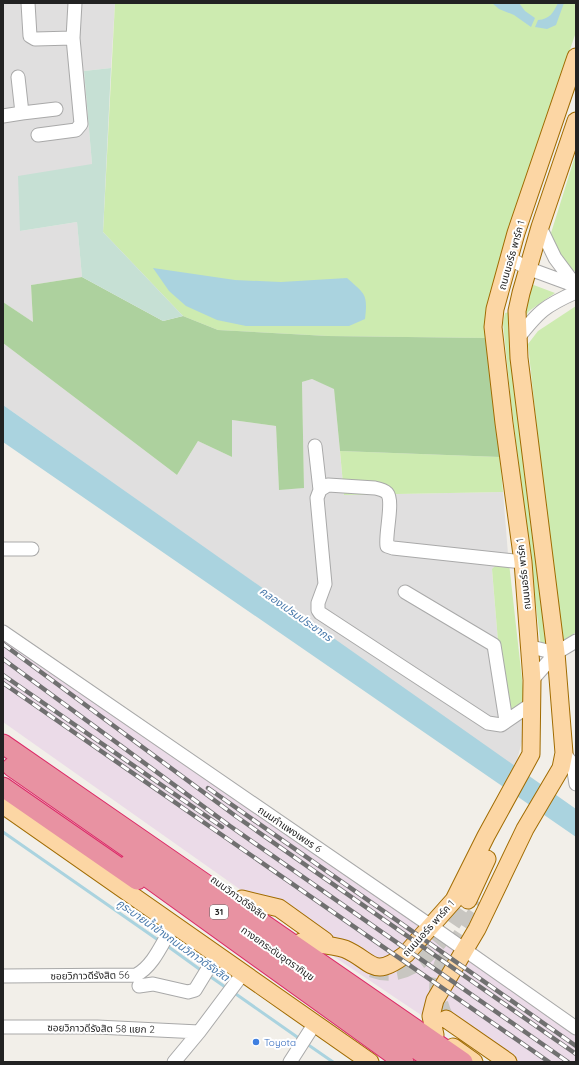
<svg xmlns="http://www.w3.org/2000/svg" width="579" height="1065" font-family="Quicksand,'Noto Sans Thai',sans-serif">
	<rect width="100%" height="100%" fill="#f2efe9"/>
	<!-- residential -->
	<path fill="#e0dfdf" d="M3,3H115L111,68L84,71L92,164L20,231L77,222L82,277L31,285L33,322L3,302Z
		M3,343L177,475L198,441L232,457V420L276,426L279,489L304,488L302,382L312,379L334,388L344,495L503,492L508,554L492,570L498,641L527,724L515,767L3,405Z"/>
	<!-- industrial -->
	<path fill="#ebdbe8" d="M3,628L222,787L576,1036V1062H515L448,1015L439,1027L324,950L333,937L288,904L248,895L3,722Z"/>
	<!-- grass -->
	<path fill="#cdebb0" d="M115,3H576V32L524,185L487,338L328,336L218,330L183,316L103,232Z
		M576,153V272L569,268L557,252L551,233Z
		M531,284L555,293L529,311L523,320Z
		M576,306V632L564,641L558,630L528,344L538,331Z
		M509,312L508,326L547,647H541L511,402L503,323L505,313Z
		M340,451L500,457L503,492L344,495Z
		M508,554L527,724L508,709L498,641L492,569Z"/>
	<!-- forest -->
	<path fill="#add19e" d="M82,277L163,321L183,316L218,330L328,336L487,338L500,457L340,451L334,389L312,379L302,382L304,488L279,490L276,426L232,420V457L198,441L177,475L3,343V302L33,322L31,285Z"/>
	<!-- wetland -->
	<path fill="#c6e0d4" d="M111,68L103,232L183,316L163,321L82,277L77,222L20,231L18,176L92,164L84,71Z"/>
	<!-- water -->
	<path fill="#aad3df" d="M492,3H519L525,11L535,18L531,27L514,15L499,9Z
		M558,3H564L556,25L547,29L535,27L538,20C550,19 553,13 558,3Z
		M153,268L235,280L281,282L347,278C365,294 368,294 365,319L349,326H246L217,320L186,306L169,291Z
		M3,405L576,809V837L3,442Z"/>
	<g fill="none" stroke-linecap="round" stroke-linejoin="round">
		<!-- stream -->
		<path stroke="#aad3df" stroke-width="3" d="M3,832L161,942
			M166,945L202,971
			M208,975L228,989
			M233,992L300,1039
			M307,1044L333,1062"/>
		<!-- major-tunnel -->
		<path stroke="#c8c6c1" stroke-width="17" stroke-dasharray="17 8" stroke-linecap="butt" d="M372,969C417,986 447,931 468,900
			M446,1019C436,1001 435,982 443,963L482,904"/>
		<defs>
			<path id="minor" d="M28,3L30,36L35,39L73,38L75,3
				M22,113L56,109
				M3,116L22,113L18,77
				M38,135L76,130L81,124L73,38
				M540,227L555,258L576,286
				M509,258L527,268L576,286
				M518,338C539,311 545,306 576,292
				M315,446L320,490L317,498L325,584L318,603V610L320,613L488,723L501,725L533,703
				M320,490L328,485L375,488C380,489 384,490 387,493C394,501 385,534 387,546L393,548L523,562
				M3,549H32
				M405,592L494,645L506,721
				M3,632L431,926L576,1028
				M531,647L556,653
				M532,680L556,653L576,641
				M564,753L573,765L576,784
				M3,976L136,975C154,966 163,941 174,924
				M139,986L153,984L188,992L195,990L217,954
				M3,1027H97L199,1032
				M174,1062L199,1032L244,972
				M290,1062L315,1023"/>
			<path id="major" d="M3,805L370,1062
				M242,899L279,908L325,941
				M468,900L487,859
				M301,942C314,944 333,945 345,949C373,961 372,980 406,954L454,900L486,836L531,754L532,680L523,562L504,423L493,327L495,309L516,233L576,57
				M446,1019L508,1062
				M435,1035L431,1016L435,1000L477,929L525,829L561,768L564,753L556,653L519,358L517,311L521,293L540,227L576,121
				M453,1047L474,1062"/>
			<path id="highway" d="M3,744L463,1062
				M12,767L435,1062
				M3,787L137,880
				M129,864L404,1062"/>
		</defs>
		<!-- minor casing -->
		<use href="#minor" stroke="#a9a9a9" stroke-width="15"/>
		<!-- major casing -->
		<use href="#major" stroke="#a06b00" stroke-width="19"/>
		<!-- highway casing -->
		<use href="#highway" stroke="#dc2a67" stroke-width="21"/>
		<!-- minor -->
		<use href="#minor" stroke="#fff" stroke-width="13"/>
		<!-- major -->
		<use href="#major" stroke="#fcd6a4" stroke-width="17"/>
		<!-- highway -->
		<use href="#highway" stroke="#e892a2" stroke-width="19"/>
		<defs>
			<path id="rail" d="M3,644L237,817L576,1054
				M3,659L230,826L568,1062
				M3,675L222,827
				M3,683L549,1062
				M208,788L576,1046"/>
		</defs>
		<!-- rail casing -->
		<use href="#rail" stroke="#707070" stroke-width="4.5"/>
		<!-- rail -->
		<use href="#rail" stroke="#fff" stroke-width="3" stroke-dasharray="9" stroke-linecap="butt"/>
	</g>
	<!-- markers -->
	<circle fill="#3f7fe0" stroke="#fff" stroke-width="1.5" cx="256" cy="1042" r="4"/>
	<g text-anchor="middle" stroke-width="4" stroke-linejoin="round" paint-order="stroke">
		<!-- shield labels -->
		<rect fill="#fff" stroke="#646464" stroke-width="1" x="210" y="905" width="18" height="14" rx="3"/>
		<g font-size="9" font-weight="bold" fill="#222">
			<text x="219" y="915">31</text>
		</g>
		<!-- street labels -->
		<g font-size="10" fill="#222" stroke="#fff">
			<text transform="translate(511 255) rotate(-74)" y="4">ถนนนอร์ธ พาร์ค 1</text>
			<text transform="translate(523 574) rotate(-96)" y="4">ถนนนอร์ธ พาร์ค 1</text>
			<text transform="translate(290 829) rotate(34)" y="4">ถนนกำแพงเพชร 6</text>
			<text transform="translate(239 897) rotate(36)" y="4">ถนนวิภาวดีรังสิต</text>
			<text transform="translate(428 928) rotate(-48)" y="4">ถนนนอร์ธ พาร์ค 1</text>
			<text transform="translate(278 953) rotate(35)" y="4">ทางยกระดับอุตราภิมุข</text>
			<text transform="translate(90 975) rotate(-1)" y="4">ซอยวิภาวดีรังสิต 56</text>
			<text transform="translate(101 1028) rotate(1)" y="4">ซอยวิภาวดีรังสิต 58 แยก 2</text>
		</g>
		<!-- shop labels -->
		<g font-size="10" fill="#366cbe" stroke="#fff" text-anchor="start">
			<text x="264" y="1046">Toyota</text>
		</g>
		<!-- water labels -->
		<g font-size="11" font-style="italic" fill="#4a7aab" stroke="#fff">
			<text transform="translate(296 614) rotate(35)" y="4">คลองเปรมประชากร</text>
			<text transform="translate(173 940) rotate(35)" y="4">คูระบายน้ำข้างถนนวิภาวดีรังสิต</text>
		</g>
	</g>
	<!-- border -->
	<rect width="579" height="1065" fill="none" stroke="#222222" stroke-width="8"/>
</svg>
